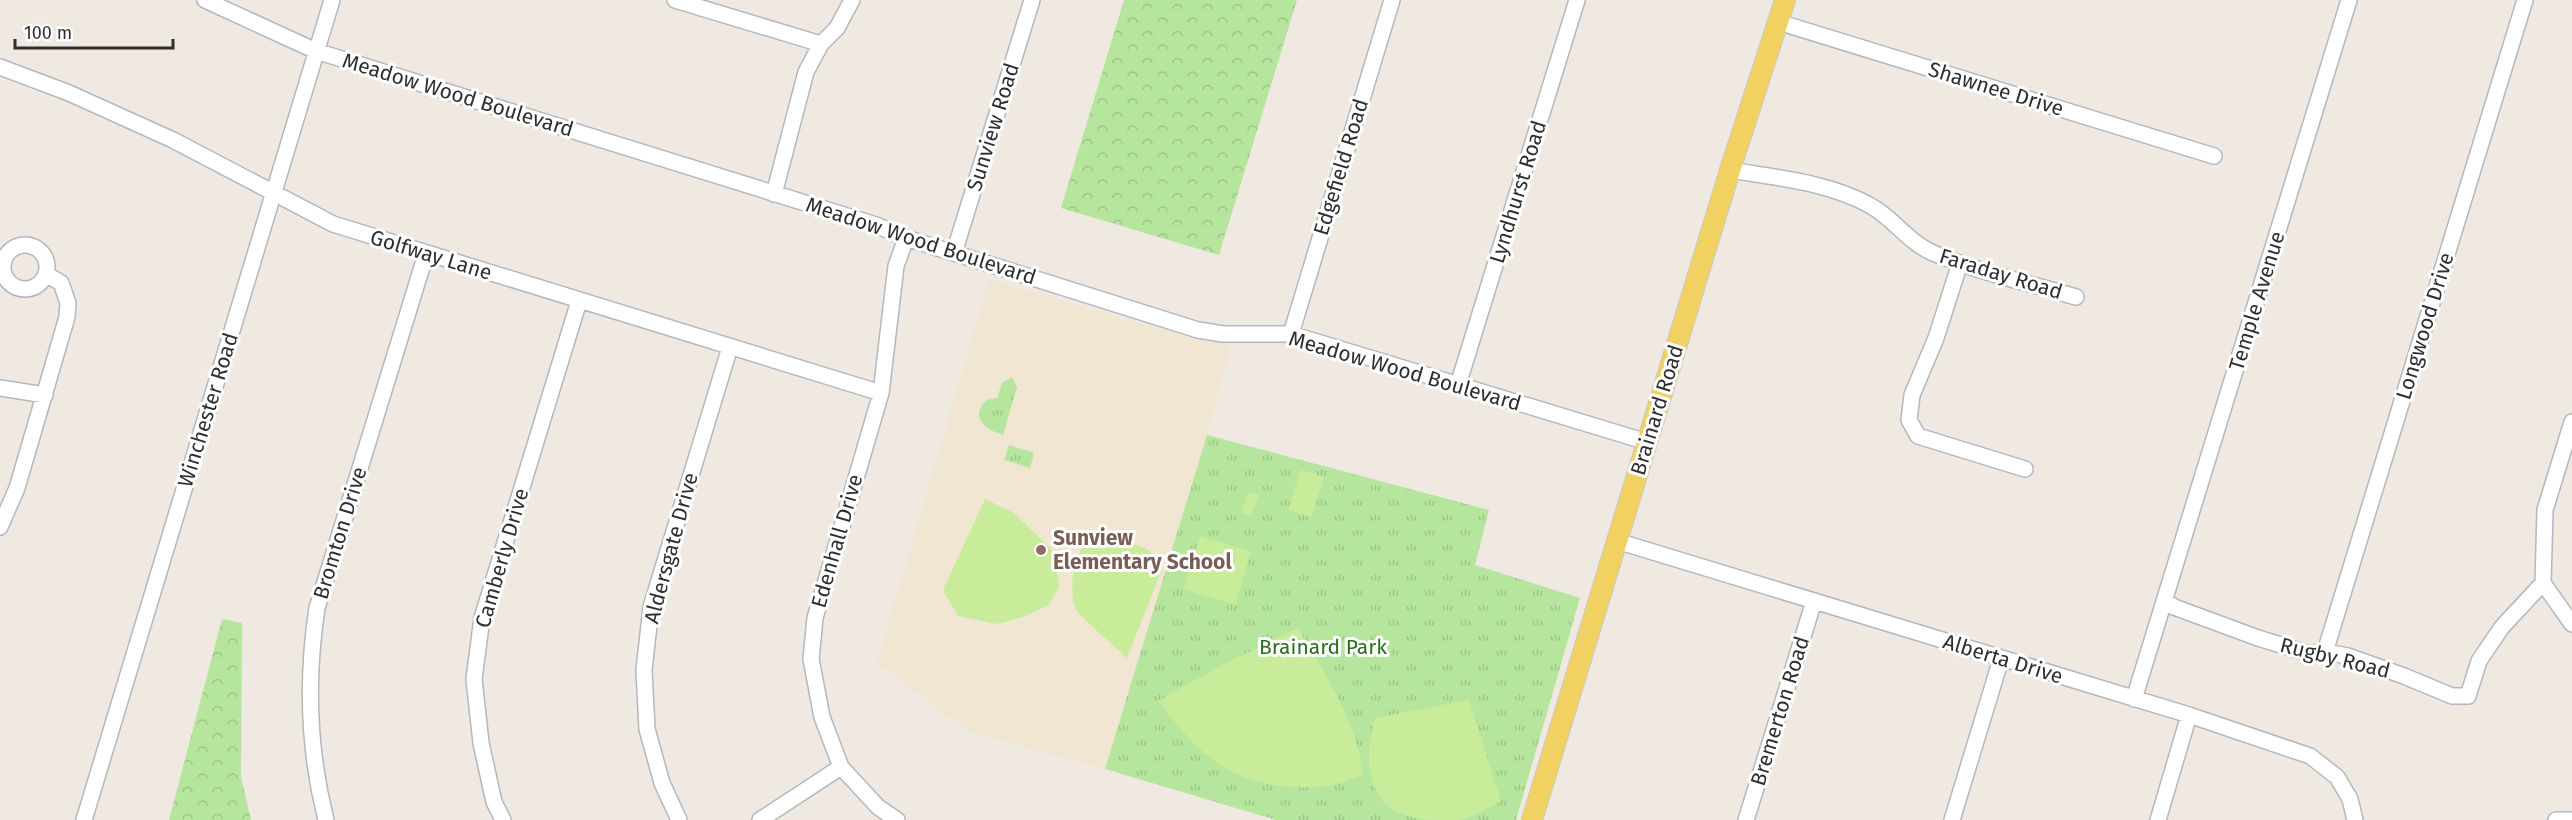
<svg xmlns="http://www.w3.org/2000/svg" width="2572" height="820" font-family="'Fira Sans',sans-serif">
	<defs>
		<pattern id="grass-tufts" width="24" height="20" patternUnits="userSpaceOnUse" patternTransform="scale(1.5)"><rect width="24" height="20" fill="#b6e59e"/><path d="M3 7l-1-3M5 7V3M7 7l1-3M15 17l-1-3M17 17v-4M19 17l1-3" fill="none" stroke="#9dc588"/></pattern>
		<pattern id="forest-crowns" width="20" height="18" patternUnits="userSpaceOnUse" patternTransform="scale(1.5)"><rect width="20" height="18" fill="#b6e59e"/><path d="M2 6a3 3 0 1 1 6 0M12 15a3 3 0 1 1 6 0" fill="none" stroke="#9dc588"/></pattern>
	</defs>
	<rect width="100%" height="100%" fill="#efe9e1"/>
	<!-- education -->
	<path fill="#f0e6d1" d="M989,280L1199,340L1231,345L1207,435L1105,769L970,732L877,663Z"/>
	<!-- grass -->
	<path fill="url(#grass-tufts)" d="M1012,377L1017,387L1003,435C986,430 968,417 987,400L997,398L1002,383Z
		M1207,435L1489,510L1475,565L1580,598L1516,820H1276L1105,769Z
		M1009,445L1034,453L1030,468L1004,460Z"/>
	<!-- forest -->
	<path fill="url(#forest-crowns)" d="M1124,0H1297L1219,255L1061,208Z
		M222,619L242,623L241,777L251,820H169Z"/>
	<!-- pitch -->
	<path fill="#c9ec9a" d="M1301,470L1324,477L1311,517L1288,510Z
		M1248,492L1259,495L1251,516L1241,512Z
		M985,499L1014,513L1055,553L1059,587L1049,605L1023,617L997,624L958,616L943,590Z
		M1200,536L1251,551L1235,605L1183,589Z
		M1117,541C1140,545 1150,546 1163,567L1127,658C1117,648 1081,618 1076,609C1069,595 1072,555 1085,546C1093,540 1107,542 1117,541Z
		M1298,628C1325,674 1357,721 1363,775C1353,778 1343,783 1332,785C1294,792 1242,784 1212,759C1191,743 1174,722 1158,701L1226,663Z
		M1469,700L1501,801C1488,808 1474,817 1459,820C1452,820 1443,820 1436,820C1371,820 1360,771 1375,718Z"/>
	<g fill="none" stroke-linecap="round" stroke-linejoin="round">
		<defs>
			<path id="minor" d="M205,0L316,51L876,225L906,238L1198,330L1223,334H1291L1647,442
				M675,0L821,44
				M1778,22L2214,156
				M0,67L69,93L173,140L333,224L881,393
				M1730,170C1777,178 1829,182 1871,206C1893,218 1908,242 1933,253C1978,272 2029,283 2076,297
				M774,194L806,72L821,44L837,28L852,0
				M3 267a22 22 0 1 1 44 0a22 22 0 1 1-44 0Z
				M954,253L1032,0
				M1960,263L1936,338L1912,395L1909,420L1918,436L2025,469
				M1291,334L1392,0
				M1458,385L1577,0
				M0,388L45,395
				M0,527L17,488L67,317L68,303L61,283L46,274
				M1617,541L2189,715L2310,756L2337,777L2350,799L2355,820
				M2543,583L2545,510L2572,422
				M2543,583L2572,624
				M2166,601L2174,607L2258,638L2310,654L2325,652L2348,656L2404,676L2452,696H2468L2479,661L2502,627L2543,583
				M2325,652L2525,0
				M2134,699L2349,0
				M84,820L332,0
				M326,820C308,749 306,680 317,608L426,254
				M503,820L494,802L481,743L474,679L482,618L579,301
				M679,820L662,783L647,729L644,670L651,607L730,347
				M760,820L841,767
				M897,820L878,807L841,767L822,717L811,659L815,618L881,393L896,266L906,238
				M1746,820L1814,601
				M1952,820L2001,659
				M2158,820L2189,715
				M2556,820H2572"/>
			<path id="major" d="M1532,820L1730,170L1785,0"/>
		</defs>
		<!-- minor casing -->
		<use href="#minor" stroke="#b4b7c1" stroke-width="18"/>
		<!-- major casing -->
		<use href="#major" stroke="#c9c9c9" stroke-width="22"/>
		<!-- minor -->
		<use href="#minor" stroke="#fff" stroke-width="15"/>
		<!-- major -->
		<use href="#major" stroke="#f2d163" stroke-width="20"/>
	</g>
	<!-- markers -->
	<circle fill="#8d6e63" stroke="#fff" stroke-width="2" cx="1041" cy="550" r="6"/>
	<g text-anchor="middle" stroke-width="6" stroke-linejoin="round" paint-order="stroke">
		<!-- street labels -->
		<g font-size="21" fill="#2e2e2e" stroke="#fff">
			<text transform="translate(1996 89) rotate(17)" y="7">Shawnee Drive</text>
			<text transform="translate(458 95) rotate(17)" y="7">Meadow Wood Boulevard</text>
			<text transform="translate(993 127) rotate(-73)" y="7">Sunview Road</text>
			<text transform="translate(1341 167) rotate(-73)" y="7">Edgefield Road</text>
			<text transform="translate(1518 192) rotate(-73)" y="7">Lyndhurst Road</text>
			<text transform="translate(921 241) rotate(18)" y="7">Meadow Wood Boulevard</text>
			<text transform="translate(431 255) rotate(17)" y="7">Golfway Lane</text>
			<text transform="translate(2001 274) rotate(17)" y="7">Faraday Road</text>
			<text transform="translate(2257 301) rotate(-73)" y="7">Temple Avenue</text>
			<text transform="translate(2425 326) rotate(-73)" y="7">Longwood Drive</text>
			<text transform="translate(1405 371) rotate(16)" y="7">Meadow Wood Boulevard</text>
			<text transform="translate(208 410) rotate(-73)" y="7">Winchester Road</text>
			<text transform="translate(1657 410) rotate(-73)" y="7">Brainard Road</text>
			<text transform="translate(340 533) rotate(-73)" y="7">Bromton Drive</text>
			<text transform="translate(837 541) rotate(-74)" y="7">Edenhall Drive</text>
			<text transform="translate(671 548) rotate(-75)" y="7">Aldersgate Drive</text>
			<text transform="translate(502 558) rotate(-74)" y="7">Camberly Drive</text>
			<text transform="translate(2335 658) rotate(14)" y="7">Rugby Road</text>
			<text transform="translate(2003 659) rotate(17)" y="7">Alberta Drive</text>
			<text transform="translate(1780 711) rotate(-73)" y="7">Bremerton Road</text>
		</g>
		<!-- education labels -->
		<g font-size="21" font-weight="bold" fill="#785e54" stroke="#fff" text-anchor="start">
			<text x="1053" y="545">Sunview<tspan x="1053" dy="24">Elementary School</tspan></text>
		</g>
		<!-- park labels -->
		<g font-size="21" fill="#2c6e1b" stroke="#fff">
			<text x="1323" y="654">Brainard Park</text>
		</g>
	</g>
	<!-- scale -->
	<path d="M15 39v9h158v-9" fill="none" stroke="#2e2e2e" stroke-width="3"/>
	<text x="24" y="39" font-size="18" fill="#2e2e2e" stroke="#ffffff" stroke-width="4.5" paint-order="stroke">100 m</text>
</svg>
